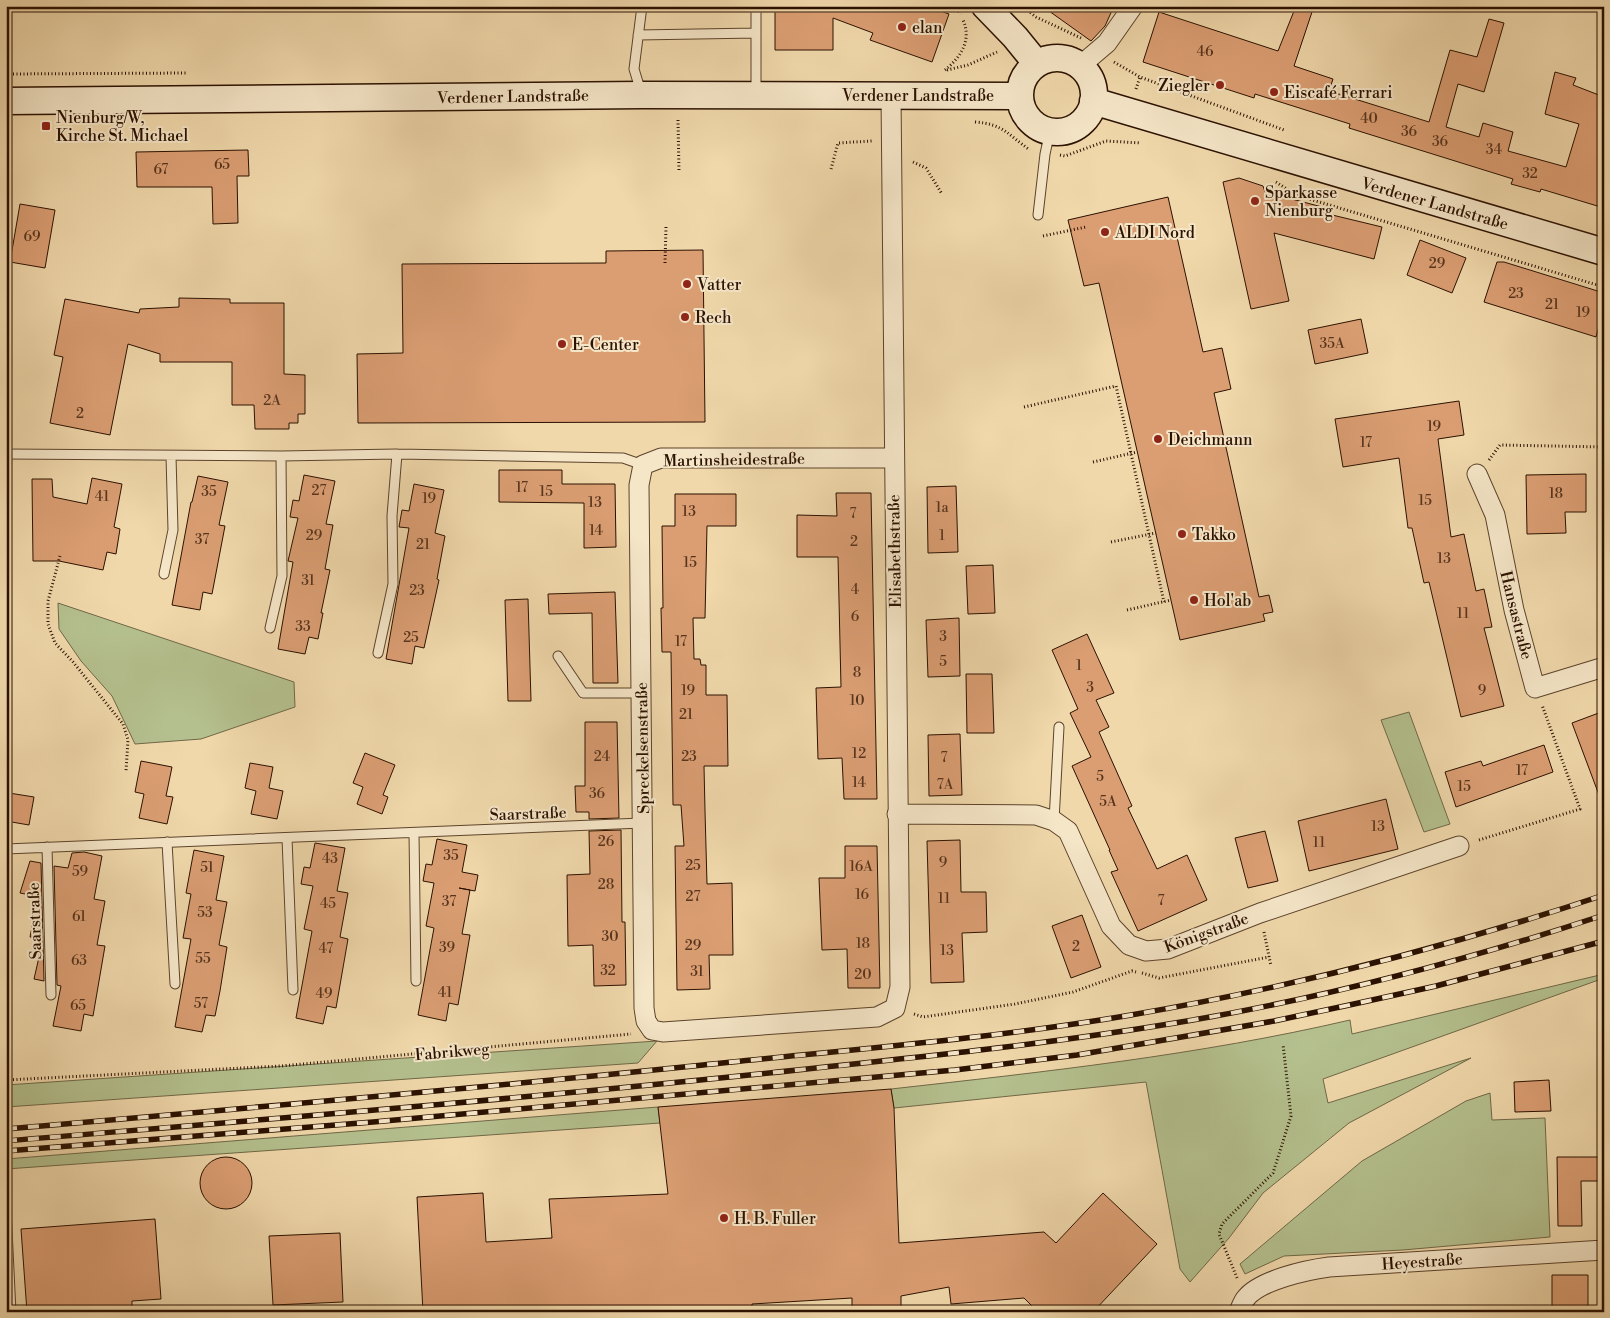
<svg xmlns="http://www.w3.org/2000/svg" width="1610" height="1318" font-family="'Libre Bodoni',serif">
	<rect width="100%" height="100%" fill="#f0d8ab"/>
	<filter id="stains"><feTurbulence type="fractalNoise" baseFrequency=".004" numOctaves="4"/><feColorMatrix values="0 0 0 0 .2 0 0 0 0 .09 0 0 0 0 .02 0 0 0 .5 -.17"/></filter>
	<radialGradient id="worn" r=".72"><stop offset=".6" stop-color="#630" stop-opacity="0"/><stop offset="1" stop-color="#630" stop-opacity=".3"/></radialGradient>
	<!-- green -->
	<path fill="#b4c08e" stroke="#706847" d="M58,603L294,682L295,707L201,739L135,744L112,696L81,661L59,629Z
		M1409,712L1450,824L1424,832L1381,720Z
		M1604,974V978L1323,1079L1328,1103L1471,1058L1349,1123L1263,1193L1229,1238L1190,1282L1180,1269L1146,1082L894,1108L891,1089C1044,1072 1200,1055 1350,1020L1352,1034Z
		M657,1041L638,1063L6,1107V1085Z
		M1490,1093L1492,1120L1545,1118L1550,1237L1403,1250L1284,1256L1245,1274L1240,1264L1362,1161L1466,1101Z
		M658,1107L660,1123L6,1169V1159Z"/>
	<!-- building -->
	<path fill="#db9e73" stroke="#2b1100" d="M861,6H926L949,14L932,62L870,40L873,33L833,18V50H775V10H859Z
		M1042,6H1114L1105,26L1091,41Z
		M1296,6H1314L1294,66L1333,79L1329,91L1429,122L1450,50L1477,57L1489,19L1504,23L1484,92L1458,84L1446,127L1479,137L1483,123L1513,132L1508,151L1566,167L1579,124L1545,114L1555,72L1576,78L1573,85L1604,97V208L1541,189L1540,192L1511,184L1513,179L1349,128L1350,124L1255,94L1254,98L1143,62L1159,12L1278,51Z
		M248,150L249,176H237L238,223L213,224L212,187H137L136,152Z
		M1239,178L1263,186L1265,192L1326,208L1324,213L1382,227L1374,259L1274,233L1289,301L1251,309L1223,182Z
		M1168,197L1203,352L1222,348L1231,389L1214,393L1259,597L1269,595L1273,612L1263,614L1265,621L1180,640L1099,283L1084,286L1068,220Z
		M20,204L55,210L45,268L10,262Z
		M1420,240L1466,258L1452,293L1407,275Z
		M703,250L705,422L358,423L357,354L403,353L402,264L606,263V251Z
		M1497,262H1504L1604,293V309L1596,337L1484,302Z
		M179,298L230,299V303H284V374L305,375V414H298V423H289V429H255L254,405H232V362H160V354L128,344L110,435L50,423L63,357L54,355L65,299L139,313L140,309L179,307Z
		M1361,319L1368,353L1315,364L1308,330Z
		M1459,401L1464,435L1438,439L1451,537L1464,534L1476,591L1484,589L1492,627L1484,628L1504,706L1461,717L1429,582L1424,583L1412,528H1408L1399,458L1343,467L1335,419Z
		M499,470H562V484H615L616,547L584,548V503L499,502Z
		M1586,474V512H1565L1566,533L1527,534L1526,475Z
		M304,475L335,481L326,524L333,525L325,569L330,570L321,613H323L318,639L309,637L305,654L278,649L293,562L288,561L298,518L290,517L293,500L299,501Z
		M198,476L228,482L219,525L225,526L212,594L203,592L200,610L172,605L191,502H192Z
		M92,478L122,484L114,527L120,529L116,554L107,552L103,570L59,561H33L32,479H52L53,497L87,504Z
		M414,484L444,490L435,533L445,536L437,579L439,580L424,648L415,646L412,664L386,659L409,528L399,527L402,510L409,511Z
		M956,486L958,552L928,553L927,487Z
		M836,493H871L877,799H844L842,758L818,759L816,688L841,687L838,557H797V515L837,516Z
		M675,494H736V526H707L705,618H693L694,659H700L701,665H706V695H727L728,766H704L705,811L707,884L732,883L733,955H709L710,989L677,990L675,846H684L681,805H673L671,652H662L661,608H663L662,526H675Z
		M993,565L995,613L968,614L966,566Z
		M615,592L618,683H593L592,613L549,614L548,594Z
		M528,599L531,701H508L505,600Z
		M959,618L960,676L928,677L926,620Z
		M1087,634L1114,693L1096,700L1109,727L1099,732L1132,806L1128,808L1157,869L1187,855L1207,900L1138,931L1111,872L1118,870L1109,850H1110L1072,766L1091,757L1070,713L1078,709L1052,650Z
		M966,674H992L994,733H967Z
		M1604,711V803H1602L1572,723Z
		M585,722H617L619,818L589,819V812H576L575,786H585Z
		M960,734L962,795L929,796L928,735Z
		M1544,745L1553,772L1456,807L1445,772L1481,761L1483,766Z
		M365,753L395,765L383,795L388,797L382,814L357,804L363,787L353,783Z
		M141,761L172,767L166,796L173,797L167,824L139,818L144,794L135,792Z
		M250,763L273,767L269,788L283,791L277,819L251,814L256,791L245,788Z
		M9,793L34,797L29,825L6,821Z
		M1386,799L1398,849L1309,871L1298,821Z
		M621,830L622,922H625L626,985L594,986L593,945L568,946L567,875L590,874L589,831Z
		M1265,831L1278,881L1248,888L1235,838Z
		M437,839L467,845L462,872L478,875L475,891L459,888L470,890L462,934L470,935L458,1005L449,1003L446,1021L418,1015L434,928L426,926L434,883L423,881L426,864L432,865Z
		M960,840L961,892H986L987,932L962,933L964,982L931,983L927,841Z
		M315,843L345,848L337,891L348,893L340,937L348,939L336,1008L327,1006L323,1024L296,1018L312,931L304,929L313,886L301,884L304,867L310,868Z
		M845,846H877L880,988H848L847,949L822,950L819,878H845Z
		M194,850L224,856L216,900L227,902L219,945L227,947L220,991L215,1016L206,1015L202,1032L175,1027L191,939L183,938L191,894L186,893Z
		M84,852L102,856L94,899L105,901L97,945L105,946L93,1016L84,1014L81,1031L53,1026L61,986L57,985L54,866L68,868L72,853Z
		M30,861L41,863L44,981L34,979L39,957L33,956L37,938L30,937L34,917H31L35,896L20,893Z
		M1082,915L1101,967L1071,978L1052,926Z
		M1549,1080L1551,1111L1515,1112L1514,1082Z
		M891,1089L894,1108L899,1243L1044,1232L1056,1243L1103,1193L1157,1244L1093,1312H1038L1024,1298L951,1304L949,1287L901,1296V1312H852V1298L752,1304V1312H423L417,1197L483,1193L486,1242L552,1238L549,1199L668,1194L658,1107Z
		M1557,1157H1604V1181H1581L1582,1226H1558Z
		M200 1183a26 26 0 1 1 52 0a26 26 0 1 1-52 0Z
		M155,1219L161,1299L132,1301V1312H27L21,1229Z
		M340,1233L343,1302L273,1305L269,1236Z
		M1552,1275H1588V1310L1552,1309Z"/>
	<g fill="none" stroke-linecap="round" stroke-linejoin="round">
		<defs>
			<path id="service" d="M638,35L756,33
				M641,92L634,69L642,6
				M756,93V6
				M1038,215L1045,154L1050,131
				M6,454L281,456L397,454L623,458L643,465
				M164,574L173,530L171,456
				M270,628L282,576L281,456
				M378,653L393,584L392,516L397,454
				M558,656L583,693H641
				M1054,821L1059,727
				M414,833L416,981
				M287,838L293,990
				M167,842L175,984
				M47,847L51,995
				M6,849L642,823
				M6,1208L11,1312"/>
			<path id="minor" d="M1080,66L1107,43L1133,6
				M891,95L900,987L895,1008L877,1017L663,1032L652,1030L646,1021L644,1008L639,485L643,465L661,458H893
				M1477,474L1495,515L1514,610L1535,688L1604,667
				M897,814L1036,815L1054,821L1068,831L1111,926L1129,945L1146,951L1168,949L1260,913L1459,846
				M1239,1312C1241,1307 1243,1301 1246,1298C1260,1280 1307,1270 1329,1267L1604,1250"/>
			<path id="secondary" d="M985,6L1015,37L1037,64
				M1020 95a37 37 0 1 1 74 0a37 37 0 1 1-74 0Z
				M6,101L642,95L1020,96
				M1093,101L1604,252"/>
		</defs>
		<!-- service casing -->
		<use href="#service" stroke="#5c432b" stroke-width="11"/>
		<!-- minor casing -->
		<use href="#minor" stroke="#5c432b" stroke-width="21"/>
		<!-- secondary casing -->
		<use href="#secondary" stroke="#2b1100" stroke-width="29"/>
		<!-- path -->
		<path stroke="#2b1100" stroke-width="3" stroke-dasharray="1 2.5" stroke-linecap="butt" d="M954,6L961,14
			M1022,6L1036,17L1081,38
			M1114,62L1140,77L1284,130
			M945,70C961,57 972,40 963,20
			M947,70L968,65L997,52
			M6,74L188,73
			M1136,89L1140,77
			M678,120L679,172
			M975,122C1004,124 1008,135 1030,150
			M1060,155L1065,156L1106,141L1141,143
			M913,162L926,168L942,194
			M831,169L838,143L872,141
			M1276,182L1296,195L1604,287
			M1043,236L1086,227
			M665,263L666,227
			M1024,407L1116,386L1164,602
			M1489,460L1500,445L1604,447
			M1093,462L1137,452
			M1111,542L1156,533
			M60,556L48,601V624L55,643L73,662L123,724L128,740L126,771
			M1127,610L1171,600
			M1479,840L1580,809L1542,705
			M1264,932L1271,966
			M1142,973L1159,978L1269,957
			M914,1014L923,1017L1015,1004L1073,992L1132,971L1136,972
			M6,1080L281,1066L631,1034
			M1237,1278L1219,1234L1222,1224L1273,1173L1291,1116L1283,1044"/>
		<!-- service -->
		<use href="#service" stroke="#f5e6c8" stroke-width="9"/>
		<!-- minor -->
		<use href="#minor" stroke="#f5e6c8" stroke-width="19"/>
		<!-- secondary -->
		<use href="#secondary" stroke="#f5e6c8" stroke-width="26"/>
		<defs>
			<path id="rail" d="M6,1129C239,1109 471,1089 703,1065C846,1050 990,1039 1131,1015C1294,987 1448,947 1604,895
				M6,1141C257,1120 509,1100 759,1074C902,1059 1045,1045 1187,1021C1329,997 1467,960 1604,915
				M6,1151L373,1122L955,1070L1077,1055L1274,1021L1354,1004L1436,986L1604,941"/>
		</defs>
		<!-- rail casing -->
		<use href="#rail" stroke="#2b1100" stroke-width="5.5"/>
		<!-- rail -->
		<use href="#rail" stroke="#f5e6c8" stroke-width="4" stroke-dasharray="11" stroke-linecap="butt"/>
	</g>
	<!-- markers -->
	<g fill="#8f2418" stroke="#f5e6c8" stroke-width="2">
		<circle cx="902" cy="27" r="5"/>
		<circle cx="1220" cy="85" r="5"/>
		<circle cx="1274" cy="92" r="5"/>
		<rect x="41" y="121" width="10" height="10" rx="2.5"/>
		<circle cx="1255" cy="201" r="5"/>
		<circle cx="1105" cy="232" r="5"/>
		<circle cx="687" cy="284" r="5"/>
		<circle cx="685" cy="317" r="5"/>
		<circle cx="562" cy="344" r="5"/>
		<circle cx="1158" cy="439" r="5"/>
		<circle cx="1182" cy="534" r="5"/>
		<circle cx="1194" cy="600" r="5"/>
		<circle cx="724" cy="1218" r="5"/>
	</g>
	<g text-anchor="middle" stroke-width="4" stroke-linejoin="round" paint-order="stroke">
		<!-- number labels -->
		<g font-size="14" fill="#57341d">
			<text x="1205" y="56">46</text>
			<text x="1369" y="123">40</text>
			<text x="1409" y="136">36</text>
			<text x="1440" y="146">36</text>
			<text x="1494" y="154">34</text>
			<text x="222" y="169">65</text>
			<text x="161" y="174">67</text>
			<text x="1530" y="178">32</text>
			<text x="32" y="241">69</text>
			<text x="1437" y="268">29</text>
			<text x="1516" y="298">23</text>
			<text x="1552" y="309">21</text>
			<text x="1583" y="317">19</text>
			<text x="1332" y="348">35A</text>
			<text x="272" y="405">2A</text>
			<text x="80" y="418">2</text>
			<text x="1434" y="431">19</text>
			<text x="1366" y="447">17</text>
			<text x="522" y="492">17</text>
			<text x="319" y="495">27</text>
			<text x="209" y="496">35</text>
			<text x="546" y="496">15</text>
			<text x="1556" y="498">18</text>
			<text x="102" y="501">41</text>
			<text x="429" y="503">19</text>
			<text x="1425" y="505">15</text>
			<text x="595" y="507">13</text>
			<text x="942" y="512">1a</text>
			<text x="689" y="516">13</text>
			<text x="853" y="518">7</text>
			<text x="596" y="535">14</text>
			<text x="314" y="540">29</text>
			<text x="942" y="540">1</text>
			<text x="202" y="544">37</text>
			<text x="854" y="546">2</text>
			<text x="423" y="549">21</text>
			<text x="1444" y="563">13</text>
			<text x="690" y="567">15</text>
			<text x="308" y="585">31</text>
			<text x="855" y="594">4</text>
			<text x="417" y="595">23</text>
			<text x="1463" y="618">11</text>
			<text x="855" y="621">6</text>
			<text x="303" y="631">33</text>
			<text x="943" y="641">3</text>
			<text x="411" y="642">25</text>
			<text x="681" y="646">17</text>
			<text x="943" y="666">5</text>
			<text x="1079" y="670">1</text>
			<text x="857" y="677">8</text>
			<text x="1090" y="692">3</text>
			<text x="688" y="695">19</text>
			<text x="1482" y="695">9</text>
			<text x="857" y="705">10</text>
			<text x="686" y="719">21</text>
			<text x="859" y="758">12</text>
			<text x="602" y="761">24</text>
			<text x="689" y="761">23</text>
			<text x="944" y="762">7</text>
			<text x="1522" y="775">17</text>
			<text x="1100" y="781">5</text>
			<text x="859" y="787">14</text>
			<text x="945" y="789">7A</text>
			<text x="1464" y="791">15</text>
			<text x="597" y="798">36</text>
			<text x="1108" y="806">5A</text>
			<text x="1378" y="831">13</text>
			<text x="606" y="846">26</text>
			<text x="1319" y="847">11</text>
			<text x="451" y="860">35</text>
			<text x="330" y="863">43</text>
			<text x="943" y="867">9</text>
			<text x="693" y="870">25</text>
			<text x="861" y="871">16A</text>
			<text x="207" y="872">51</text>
			<text x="80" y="876">59</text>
			<text x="606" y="889">28</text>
			<text x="862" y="899">16</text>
			<text x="693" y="901">27</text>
			<text x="944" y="903">11</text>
			<text x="1161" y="905">7</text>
			<text x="449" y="906">37</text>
			<text x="328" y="908">45</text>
			<text x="205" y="917">53</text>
			<text x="79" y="921">61</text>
			<text x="610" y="941">30</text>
			<text x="863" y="948">18</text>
			<text x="693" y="950">29</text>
			<text x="1076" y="951">2</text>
			<text x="447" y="952">39</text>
			<text x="326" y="953">47</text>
			<text x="947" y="955">13</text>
			<text x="203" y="963">55</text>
			<text x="79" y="965">63</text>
			<text x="608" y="975">32</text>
			<text x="697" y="976">31</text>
			<text x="863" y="979">20</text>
			<text x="445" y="997">41</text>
			<text x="324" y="998">49</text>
			<text x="201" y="1008">57</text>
			<text x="78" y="1010">65</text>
		</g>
		<!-- poi labels -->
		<g font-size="16" fill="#2b1100" stroke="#f5e6c8" text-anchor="start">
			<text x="912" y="33">elan</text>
			<text x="1210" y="91" text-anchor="end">Ziegler</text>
			<text x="1284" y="98">Eiscafé Ferrari</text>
			<text x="56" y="123">Nienburg/W,<tspan x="56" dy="18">Kirche St. Michael</tspan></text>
			<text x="1265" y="198">Sparkasse<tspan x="1265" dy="18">Nienburg</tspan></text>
			<text x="1115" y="238">ALDI Nord</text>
			<text x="697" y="290">Vatter</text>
			<text x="695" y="323">Rech</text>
			<text x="572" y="350">E-Center</text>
			<text x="1168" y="445">Deichmann</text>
			<text x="1192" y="540">Takko</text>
			<text x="1204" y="606">Hol'ab</text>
			<text x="734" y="1224">H. B. Fuller</text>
		</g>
		<!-- street labels -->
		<g font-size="16" fill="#2b1100" stroke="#f5e6c8">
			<text x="918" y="101">Verdener Landstraße</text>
			<text transform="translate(513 96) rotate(-1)" y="6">Verdener Landstraße</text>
			<text transform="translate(1435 203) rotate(16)" y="6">Verdener Landstraße</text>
			<text transform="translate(734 459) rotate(-1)" y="6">Martinsheidestraße</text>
			<text transform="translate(894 551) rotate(-91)" y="6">Elisabethstraße</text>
			<text transform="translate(1517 615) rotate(76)" y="6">Hansastraße</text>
			<text transform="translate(642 748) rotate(-91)" y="6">Spreckelsenstraße</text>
			<text transform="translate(528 813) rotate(-2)" y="6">Saarstraße</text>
			<text transform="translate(34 921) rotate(-92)" y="6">Saarstraße</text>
			<text transform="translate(1206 932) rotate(-20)" y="6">Königstraße</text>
			<text transform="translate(452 1051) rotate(-5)" y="6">Fabrikweg</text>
			<text transform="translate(1422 1261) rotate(-4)" y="6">Heyestraße</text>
		</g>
	</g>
	<!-- margin -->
	<rect width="1610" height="1318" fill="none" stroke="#f0d8ab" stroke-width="25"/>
	<rect x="8" y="8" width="1595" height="1303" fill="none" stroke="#2b1100" stroke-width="2.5"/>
	<rect x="12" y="12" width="1585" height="1293" fill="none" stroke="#2b1100"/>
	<rect width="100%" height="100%" filter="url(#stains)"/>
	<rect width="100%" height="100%" fill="url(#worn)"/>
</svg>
